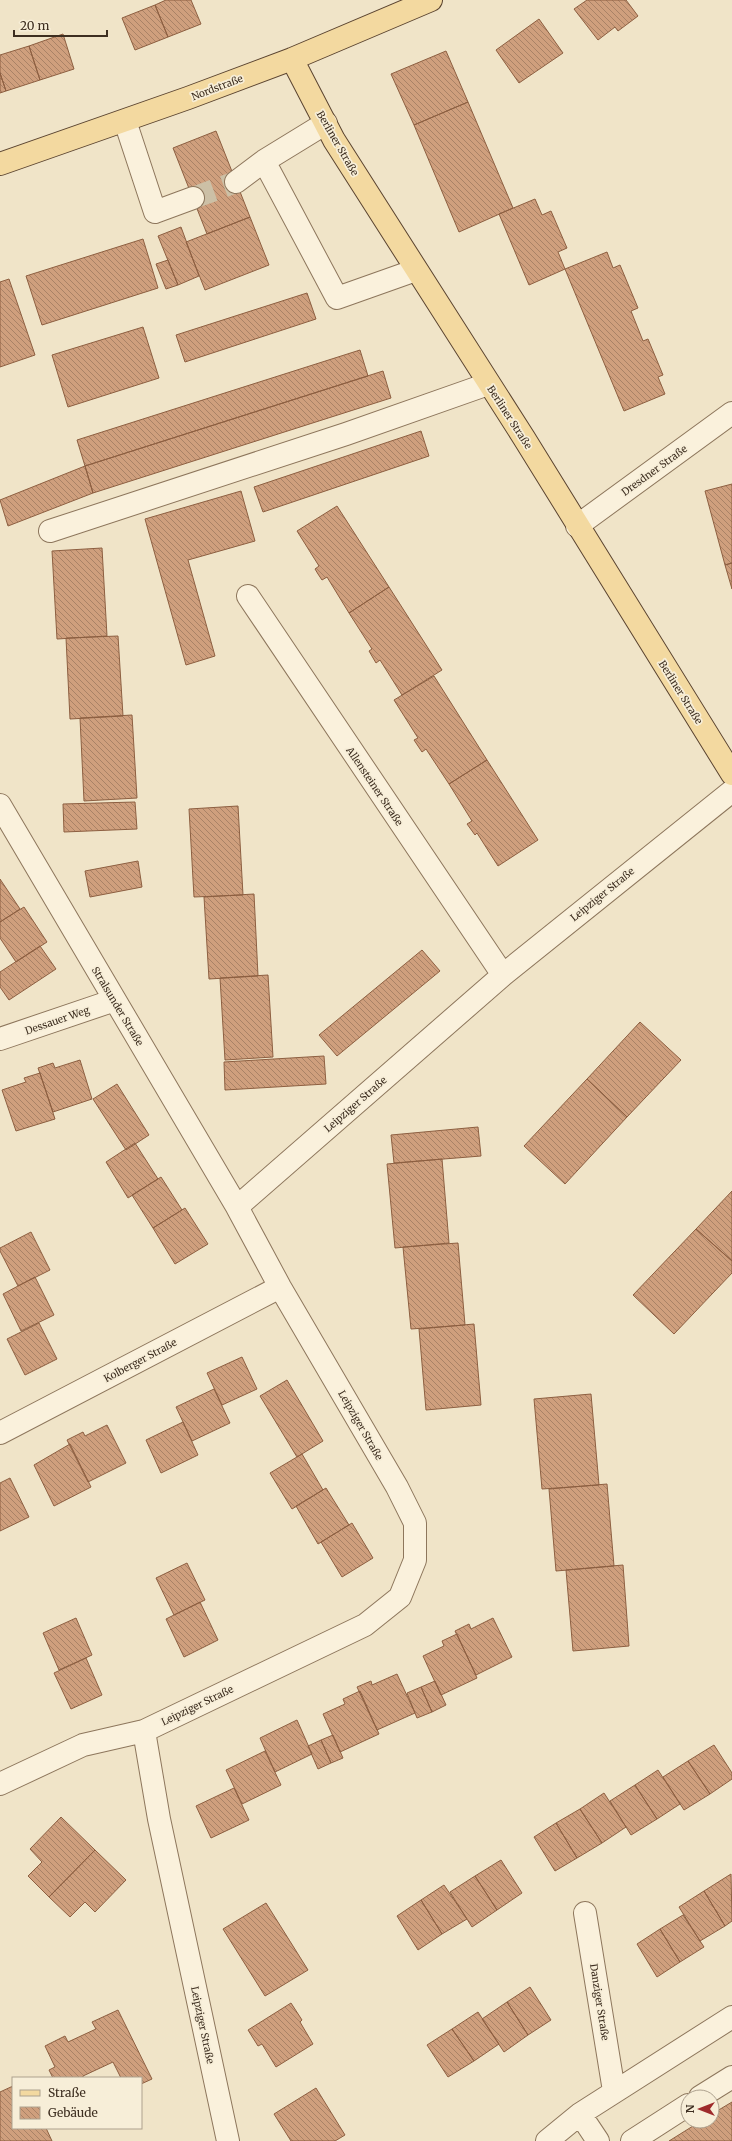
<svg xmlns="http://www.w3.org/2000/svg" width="732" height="2141" font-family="Merriweather,serif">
	<defs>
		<pattern id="building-back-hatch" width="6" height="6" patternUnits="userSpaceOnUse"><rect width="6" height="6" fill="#cf9f7d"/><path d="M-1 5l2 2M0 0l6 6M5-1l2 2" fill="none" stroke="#a98266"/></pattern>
	</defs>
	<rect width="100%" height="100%" fill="#f0e4c8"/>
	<!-- building -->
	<path fill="url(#building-back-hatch)" stroke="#8d5f41" d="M166,0H191L201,24L168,37L155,5Z
		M587,0H626L638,16L618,31L615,27L598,40L574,9Z
		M155,5L168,37L135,50L122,18Z
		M539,19L563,53L519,83L496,50Z
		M63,34L74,69L40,80L29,46Z
		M29,46L40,80L6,91L0,73V55Z
		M446,51L468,102L414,125L391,74Z
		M0,73L6,91L0,93Z
		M468,102L513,208L459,232L414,125Z
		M216,131L250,217L207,234L173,148Z
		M535,199L542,215L551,211L567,248L558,252L565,269L529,285L499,214Z
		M250,217L269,265L205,290L186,242Z
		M181,227L199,276L178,285L158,236Z
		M143,239L158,288L42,325L26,276Z
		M607,252L613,268L620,265L638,308L631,311L643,341L648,339L663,375L658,377L665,394L624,411L565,269Z
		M168,260L178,285L166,289L156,264Z
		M9,279L35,355L0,367V282Z
		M307,293L316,319L185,362L176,335Z
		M143,327L159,378L68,407L52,355Z
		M360,350L368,376L85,466L77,440Z
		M383,371L391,398L93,493L85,466Z
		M421,431L429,456L263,512L254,487Z
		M85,466L93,493L8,526L0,500Z
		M732,484V563L725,565L705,491Z
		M241,491L255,541L188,560L215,656L186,665L145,519Z
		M337,506L389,587L349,613L327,577L322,580L318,574L315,569L319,566L297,531Z
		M102,548L107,636L57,639L52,551Z
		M732,563V589L725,565Z
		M389,587L442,670L402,695L380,660L376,663L369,651L372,649L349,613Z
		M118,636L123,716L70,719L66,638Z
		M434,676L487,760L449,784L426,749L422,752L414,740L418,738L394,700Z
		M132,715L137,798L84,801L80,718Z
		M487,760L538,840L498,866L477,833L475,835L467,824L472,821L449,784Z
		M135,802L137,829L64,832L63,804Z
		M238,806L243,895L194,897L189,809Z
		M138,861L142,887L90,897L85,871Z
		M0,879L20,909L0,922Z
		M254,894L258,976L209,979L204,897Z
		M24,907L47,942L16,962L0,938V922Z
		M40,946L56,969L9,1000L0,987V972Z
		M422,950L440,971L337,1056L319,1035Z
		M268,975L273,1057L225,1060L220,978Z
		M640,1022L681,1060L627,1117L587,1079Z
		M324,1056L326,1084L225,1090L224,1062Z
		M80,1060L92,1099L53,1112L38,1068L53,1063L55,1068Z
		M40,1073L55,1119L16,1131L2,1090L26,1082L24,1078Z
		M587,1079L627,1117L565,1184L524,1146Z
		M117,1084L149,1135L126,1150L93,1099Z
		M478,1127L481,1156L394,1163L391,1135Z
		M135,1143L158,1179L128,1198L106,1162Z
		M442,1159L449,1243L395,1248L387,1164Z
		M161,1177L182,1210L153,1228L132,1195Z
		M732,1191V1261L696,1229Z
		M185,1208L208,1244L175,1264L153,1228Z
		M696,1229L732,1261V1273L674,1334L633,1295Z
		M31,1232L50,1270L18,1286L0,1251V1248Z
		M458,1243L465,1325L411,1329L403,1247Z
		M35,1277L54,1315L21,1331L3,1294Z
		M39,1323L57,1359L25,1375L7,1339Z
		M474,1324L481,1405L426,1410L419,1329Z
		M242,1357L257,1389L222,1405L207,1373Z
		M287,1380L323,1441L297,1457L260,1396Z
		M214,1389L230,1423L192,1441L176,1407Z
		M591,1394L599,1485L542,1489L534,1399Z
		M183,1422L198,1455L161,1473L146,1440Z
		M107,1425L126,1463L88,1482L67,1440L83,1432L85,1436Z
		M70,1444L91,1487L54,1506L34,1465Z
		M302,1454L323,1490L292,1509L270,1473Z
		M10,1478L29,1517L0,1531V1483Z
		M607,1484L614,1566L556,1571L549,1489Z
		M326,1488L349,1525L318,1544L296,1506Z
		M352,1523L373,1558L342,1577L321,1542Z
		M187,1563L205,1600L174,1615L156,1578Z
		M623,1565L629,1646L573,1651L566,1570Z
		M200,1602L218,1640L184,1657L166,1619Z
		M76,1618L92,1655L59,1670L43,1633Z
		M493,1618L512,1657L476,1675L455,1631L469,1624L471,1629Z
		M457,1634L477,1678L441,1695L423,1656L444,1646L442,1641Z
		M86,1658L102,1695L71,1709L54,1673Z
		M397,1674L415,1713L377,1730L357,1687L371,1681L372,1685Z
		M435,1681L446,1705L432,1712L421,1687Z
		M421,1687L432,1712L417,1718L407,1693Z
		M360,1691L379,1734L340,1752L323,1714L345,1704L343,1699Z
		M297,1720L312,1754L275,1772L260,1738Z
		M333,1735L343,1758L331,1763L321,1740Z
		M321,1740L331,1763L318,1769L308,1746Z
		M714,1745L732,1773V1779L710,1794L688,1761Z
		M265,1751L281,1785L242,1804L226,1770Z
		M688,1761L710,1794L684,1810L663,1777Z
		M658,1770L680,1804L657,1819L635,1785Z
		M635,1785L657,1819L631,1835L610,1801Z
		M234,1788L249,1820L211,1838L196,1806Z
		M604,1793L626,1827L602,1843L580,1809Z
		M580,1809L602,1843L577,1858L556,1823Z
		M61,1817L95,1850L49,1897L28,1876L42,1862L30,1849Z
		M556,1823L577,1858L555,1871L534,1837Z
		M95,1850L126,1880L95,1912L85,1902L70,1917L49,1897Z
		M501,1860L522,1893L497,1910L475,1876Z
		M731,1874L732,1921L725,1926L704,1891Z
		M475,1876L497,1910L472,1927L450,1892Z
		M444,1885L467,1919L442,1934L421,1900Z
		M704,1891L725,1926L700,1941L679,1907Z
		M421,1900L442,1934L418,1950L397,1916Z
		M266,1903L308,1970L265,1996L223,1929Z
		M683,1915L704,1947L680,1962L660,1929Z
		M660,1929L680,1962L657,1977L637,1944Z
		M530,1987L551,2020L528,2035L507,2002Z
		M507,2002L528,2035L504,2052L482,2019Z
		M291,2003L302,2020L300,2022L313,2044L276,2067L262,2044L258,2046L248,2030Z
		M118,2010L152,2079L141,2084V2078H121L113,2062L83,2076V2078H53L49,2070L55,2067L45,2046L65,2036L68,2042L96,2029L92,2022Z
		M478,2012L499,2044L474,2061L452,2029Z
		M452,2029L474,2061L448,2077L427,2045Z
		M13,2086V2128H46L52,2141H0V2092Z
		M316,2088L345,2135L335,2141H291L274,2114Z
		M732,2102V2141H669L701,2121H712V2114Z"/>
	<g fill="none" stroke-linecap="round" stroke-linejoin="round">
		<!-- minor-tunnel -->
		<path stroke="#ccc0a6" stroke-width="22" stroke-dasharray="22 11" stroke-linecap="butt" d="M193,198L236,182"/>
		<defs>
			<path id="minor" d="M125,121L155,212L193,198
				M264,161L337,298L416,270
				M236,182L264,161L326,123
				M577,526L732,413
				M50,531L346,434L488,384
				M248,596L503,975
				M0,805L237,1207
				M0,1039L115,1000
				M0,1433L280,1287
				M0,1784L83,1745L144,1731
				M585,1913L614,2091
				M700,2097L732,2077
				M580,2114L598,2141
				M228,2141L159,1819L144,1731L365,1625L400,1597L415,1560V1523L397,1487L280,1287L237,1207L503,975L732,791
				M547,2141L580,2114L732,2017
				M632,2141L688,2105"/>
			<path id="major" d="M292,59L334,140L524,438L732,774
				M0,164L188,98L292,59L431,0"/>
		</defs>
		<!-- minor casing -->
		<use href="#minor" stroke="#8d765c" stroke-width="24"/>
		<!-- major casing -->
		<use href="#major" stroke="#5b4430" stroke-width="24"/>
		<!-- minor -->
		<use href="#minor" stroke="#faf1dc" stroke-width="22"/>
		<!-- major -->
		<use href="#major" stroke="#f3d9a0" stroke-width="22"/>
	</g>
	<g text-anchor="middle" stroke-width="3.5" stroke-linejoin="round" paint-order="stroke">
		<!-- street labels -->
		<g font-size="10" fill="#3d2e20" stroke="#f7eed8">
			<text transform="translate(217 87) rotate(-21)" y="4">Nordstraße</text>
			<text transform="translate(338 143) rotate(60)" y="4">Berliner Straße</text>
			<text transform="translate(510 417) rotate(57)" y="4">Berliner Straße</text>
			<text transform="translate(654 470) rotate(-36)" y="4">Dresdner Straße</text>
			<text transform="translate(681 692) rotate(58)" y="4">Berliner Straße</text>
			<text transform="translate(375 786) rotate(56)" y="4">Allensteiner Straße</text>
			<text transform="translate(602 894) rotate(-39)" y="4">Leipziger Straße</text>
			<text transform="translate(118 1006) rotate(59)" y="4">Stralsunder Straße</text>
			<text transform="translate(57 1020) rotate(-19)" y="4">Dessauer Weg</text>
			<text transform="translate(355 1104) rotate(-41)" y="4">Leipziger Straße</text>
			<text transform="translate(140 1360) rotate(-28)" y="4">Kolberger Straße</text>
			<text transform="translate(361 1425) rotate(60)" y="4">Leipziger Straße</text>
			<text transform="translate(197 1705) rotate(-26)" y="4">Leipziger Straße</text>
			<text transform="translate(600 2002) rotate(81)" y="4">Danziger Straße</text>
			<text transform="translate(203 2025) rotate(78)" y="4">Leipziger Straße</text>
		</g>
	</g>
	<!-- legend -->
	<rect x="12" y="2077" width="130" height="52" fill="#f7eed8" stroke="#ada18e"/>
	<rect x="20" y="2090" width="20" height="6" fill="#f3d9a0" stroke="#ada18e"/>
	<text x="48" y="2097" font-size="12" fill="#3d2e20">Straße</text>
	<rect x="20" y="2107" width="20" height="12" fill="url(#building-back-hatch)" stroke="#ada18e"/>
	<text x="48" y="2117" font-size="12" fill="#3d2e20">Gebäude</text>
	<!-- north arrow -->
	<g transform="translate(700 2109) rotate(270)"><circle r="19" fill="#f7eed8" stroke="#ada18e"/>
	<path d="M0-3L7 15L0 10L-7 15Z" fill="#9e2a2b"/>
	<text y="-6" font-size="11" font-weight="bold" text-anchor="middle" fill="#3d2e20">N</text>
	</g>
	<!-- scale -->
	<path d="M14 30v6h93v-6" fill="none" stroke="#3d2e20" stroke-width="2"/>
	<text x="20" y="30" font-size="12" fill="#3d2e20" stroke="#f7eed8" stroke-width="3" paint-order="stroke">20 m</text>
</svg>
